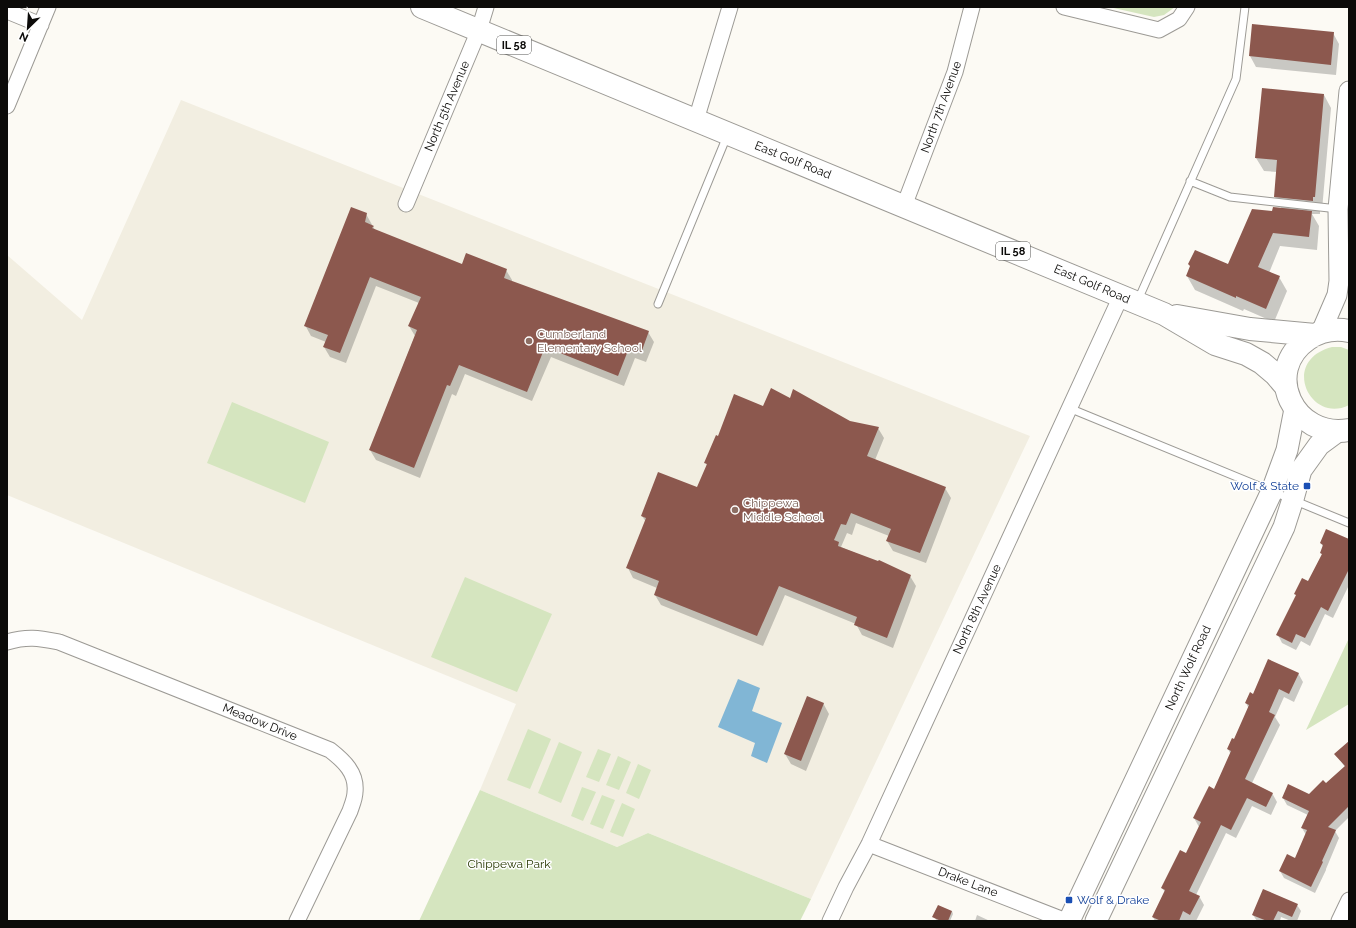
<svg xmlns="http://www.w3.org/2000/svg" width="1356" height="928" font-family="Raleway,sans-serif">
	<rect width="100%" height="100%" fill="#fcfaf4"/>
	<!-- built -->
	<path fill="#f2eee1" d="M181,100L1030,436L811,899L648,833L617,847L480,790L516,704L7,495V255L82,320Z"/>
	<!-- green -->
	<path fill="#d5e5bf" d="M1109,7H1175L1164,15L1154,17Z
		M1332,347H1341L1349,350V405C1311,425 1279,361 1332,347Z
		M232,402L329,442L305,503L207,463Z
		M465,577L552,614L517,692L431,657Z
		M1349,638V704L1306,730Z
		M528,729L551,739L530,789L507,780Z
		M559,742L582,752L561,803L538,793Z
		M598,749L611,754L599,782L586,777Z
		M618,756L631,762L619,790L606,785Z
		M638,764L651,770L639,799L626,793Z
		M582,787L596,792L583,821L571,816Z
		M480,790L617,847L648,833L811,899L800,921H419Z
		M602,795L615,800L603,829L590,824Z
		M622,803L635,809L623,837L610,832Z"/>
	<!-- water -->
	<path fill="#81b6d5" d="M738,679L760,688L752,711L782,723L767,763L751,756L755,743L718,727Z"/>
	<!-- shadow -->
	<path fill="#0003" d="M1253,25L1333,33L1339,44L1336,75L1256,67L1250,56Z
		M1324,95L1331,108L1322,210H1320V214H1312L1319,226L1317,250L1280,246L1269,273L1279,277L1287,291L1274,322L1244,309L1243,311L1195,290L1187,276L1229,265L1273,212L1282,209L1275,197L1277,172L1264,171L1256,158Z
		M366,214L375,230L463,266L506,270L512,280V282L648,332L654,342L646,362L635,358L624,386L551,357L532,401L465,374L456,396L452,394L420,478L376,460L370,450L415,336L409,326L419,303L376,286L346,363L330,357L324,347L326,342L311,336L305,325Z
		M790,399L850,422L878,428L884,438L875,460L945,488L951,498L926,563L893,551L887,541L889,536L856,523L852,535L847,533L841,547L910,576L916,586L893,648L862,635L856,624L785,595L763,646L661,605L655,595L657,588L633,578L628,568L646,522L642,516L698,489L707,466L706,463L718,437L764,407Z
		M1349,541V585L1333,618L1325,614L1310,646L1301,641L1296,650L1282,643L1278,635L1308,583L1322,555L1321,553L1323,547L1321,543Z
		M1298,673L1303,682L1294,702L1284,697L1275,717L1280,725L1252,783L1272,793L1277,802L1271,815L1252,806L1236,838L1226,833L1196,895L1199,896L1204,905L1196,921L1188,920L1187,921H1155L1153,917L1165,892L1162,888L1187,855L1199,827L1194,818L1215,790L1231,755L1228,749L1232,739L1235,740L1249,709L1246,703L1253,695Z
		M823,703L829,714L806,771L791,764L785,754Z
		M1349,742V817L1335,831L1339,838L1326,869V870L1315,893L1284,878L1280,871L1296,859L1306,835L1302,828L1308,815L1287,805L1283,798L1309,795L1326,784L1345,767L1336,754Z
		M1297,905L1301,911L1297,921H1291L1281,917L1280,921H1257L1253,915Z
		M952,911L953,914L950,921H937L934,917Z
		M977,915L990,921H975Z"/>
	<!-- building -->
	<path fill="#8c584e" d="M1252,24L1334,32L1331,65L1249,56Z
		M1262,88L1324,94L1315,197H1313V201L1274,197L1277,160L1255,158Z
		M351,207L367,213L365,222L374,226L372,228L462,264L466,253L507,269L504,278L649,331L641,353L629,348L618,376L545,347L527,392L459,365L450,386L447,385L414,468L369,450L417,330L408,326L421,297L370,277L340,353L323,347L328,335L304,326Z
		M1273,207L1312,211L1309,237L1273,233L1258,267L1280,276L1266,309L1236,296V298L1186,276L1190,266L1188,264L1195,250L1228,264L1252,209L1272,211Z
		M771,388L790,398L793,389L850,421L879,427L867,456L946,487L920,553L886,541L891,529L851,513L846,525L841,524L834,540L839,542L838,546L878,561L879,560L911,575L887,638L854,625L857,617L779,586L757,636L654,595L659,581L626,568L646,518L641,516L658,472L697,487L707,464L704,463L716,435L718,436L734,394L763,406Z
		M1326,529L1349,539V569L1328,611L1321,607L1305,638L1296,634L1292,643L1276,635L1296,595L1294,594L1302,578L1308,581L1322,554L1320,553L1323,545L1320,543Z
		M1268,659L1299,673L1289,694L1279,689L1269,712L1275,715L1245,779L1273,793L1266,807L1247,798L1231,830L1221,825L1189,891L1200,896L1190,915L1183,911L1179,921H1161L1152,917L1165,890L1161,888L1180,850L1186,853L1201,822L1193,818L1209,786L1214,789L1231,751L1227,749L1232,738L1234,739L1249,705L1245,703L1250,692L1253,694Z
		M807,696L824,703L801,761L784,754Z
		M1349,741V806L1328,827L1336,830L1322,861L1323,862L1311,887L1279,871L1287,854L1295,858L1307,830L1301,828L1309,811L1282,798L1288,784L1309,794L1323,780L1326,783L1345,766L1334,754Z
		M1263,889L1298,904L1292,917L1278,911L1273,921H1267L1252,915Z
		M938,905L952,911L948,921H941L932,917Z"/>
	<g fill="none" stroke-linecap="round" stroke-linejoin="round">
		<defs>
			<path id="service" d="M1190,181L1230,197L1338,209
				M1138,300L1236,79L1245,7
				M658,304L727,136
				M1069,408L1349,523"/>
			<path id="minor" d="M1064,7L1159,30L1179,19L1187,7
				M7,11L41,25
				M7,106L48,7
				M696,120L730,7
				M406,204L479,30L486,7
				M904,206L955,72L972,7
				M7,642C28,636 38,638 59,642L330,750C344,761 357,773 355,792C355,798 352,805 350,811L297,921
				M869,844L1066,921
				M830,921L846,887L869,844L1121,296
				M1339,921L1349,900"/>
			<path id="tertiary" d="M1321,332L1337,295L1339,281L1338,209L1349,91"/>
			<path id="secondary" d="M1069,921L1272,491L1287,450L1295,409
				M1096,921L1284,527L1293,499L1301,470L1319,445L1338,431"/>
			<path id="primary" d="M422,7L1164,314L1215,344L1246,354L1262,363L1275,374L1286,387
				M1177,316L1250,329L1315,335
				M1349,331C1334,328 1320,331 1308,339C1261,371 1294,440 1349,430"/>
		</defs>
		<!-- service casing -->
		<use href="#service" stroke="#9c9a95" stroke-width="9"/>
		<!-- minor casing -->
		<use href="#minor" stroke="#9c9a95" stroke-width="17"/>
		<!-- tertiary casing -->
		<use href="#tertiary" stroke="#9c9a95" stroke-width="21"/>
		<!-- secondary casing -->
		<use href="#secondary" stroke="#9c9a95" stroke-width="23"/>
		<!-- primary casing -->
		<use href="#primary" stroke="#9c9a95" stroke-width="24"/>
		<!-- service -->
		<use href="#service" stroke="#fff" stroke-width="7"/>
		<!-- minor -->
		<use href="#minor" stroke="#fff" stroke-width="15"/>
		<!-- tertiary -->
		<use href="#tertiary" stroke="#fff" stroke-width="19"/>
		<!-- secondary -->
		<use href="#secondary" stroke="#fff" stroke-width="21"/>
		<!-- primary -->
		<use href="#primary" stroke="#fff" stroke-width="22"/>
	</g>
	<!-- markers -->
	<g fill="#8d6e63" stroke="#fff" stroke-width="1.5">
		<circle cx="529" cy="341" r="4"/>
		<circle cx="735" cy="510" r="4"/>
	</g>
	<g fill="#1a4fb4" stroke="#fff" stroke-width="1.5">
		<rect x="1303" y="482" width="8" height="8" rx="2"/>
		<rect x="1065" y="896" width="8" height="8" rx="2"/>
	</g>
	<g text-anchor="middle" stroke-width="3" stroke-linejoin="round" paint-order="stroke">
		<!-- shield labels -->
		<g fill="#fff" stroke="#555453" stroke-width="1">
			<rect x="497" y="36" width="34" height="18" rx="3"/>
			<rect x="996" y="242" width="34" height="18" rx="3"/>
		</g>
		<g font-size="11" font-weight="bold" fill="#0c0b09">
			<text x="514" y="49">IL 58</text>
			<text x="1013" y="255">IL 58</text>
		</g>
		<!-- street labels -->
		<g font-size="12" fill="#0c0b09" stroke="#fff">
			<text transform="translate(447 106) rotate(-67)" y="4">North 5th Avenue</text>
			<text transform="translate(941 107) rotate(-70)" y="4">North 7th Avenue</text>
			<text transform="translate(793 160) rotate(22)" y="4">East Golf Road</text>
			<text transform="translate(1092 284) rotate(23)" y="4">East Golf Road</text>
			<text transform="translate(977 609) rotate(-65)" y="4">North 8th Avenue</text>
			<text transform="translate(1188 668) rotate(-65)" y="4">North Wolf Road</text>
			<text transform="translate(260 722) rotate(22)" y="4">Meadow Drive</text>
			<text transform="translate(968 882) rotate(21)" y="4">Drake Lane</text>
		</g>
		<!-- education labels -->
		<g font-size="12" fill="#785e54" stroke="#fff" text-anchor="start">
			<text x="537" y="338">Cumberland<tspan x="537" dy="14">Elementary School</tspan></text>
			<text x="743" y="507">Chippewa<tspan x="743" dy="14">Middle School</tspan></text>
		</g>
		<!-- transit labels -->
		<g font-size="12" fill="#164399" stroke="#fff" text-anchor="end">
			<text x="1299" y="490">Wolf &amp; State</text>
			<text x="1077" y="904" text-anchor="start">Wolf &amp; Drake</text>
		</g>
		<!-- park labels -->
		<g font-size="12" fill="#273800" stroke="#fff">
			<text x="509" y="868">Chippewa Park</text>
		</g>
	</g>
	<!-- border -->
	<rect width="1356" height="928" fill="none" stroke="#0c0b09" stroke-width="16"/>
	<!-- north arrow -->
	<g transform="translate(28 28) rotate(205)" stroke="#ffffff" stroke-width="3" paint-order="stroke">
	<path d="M0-3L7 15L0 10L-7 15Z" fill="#0c0b09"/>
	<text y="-6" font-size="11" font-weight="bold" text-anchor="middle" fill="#0c0b09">N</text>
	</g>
</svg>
